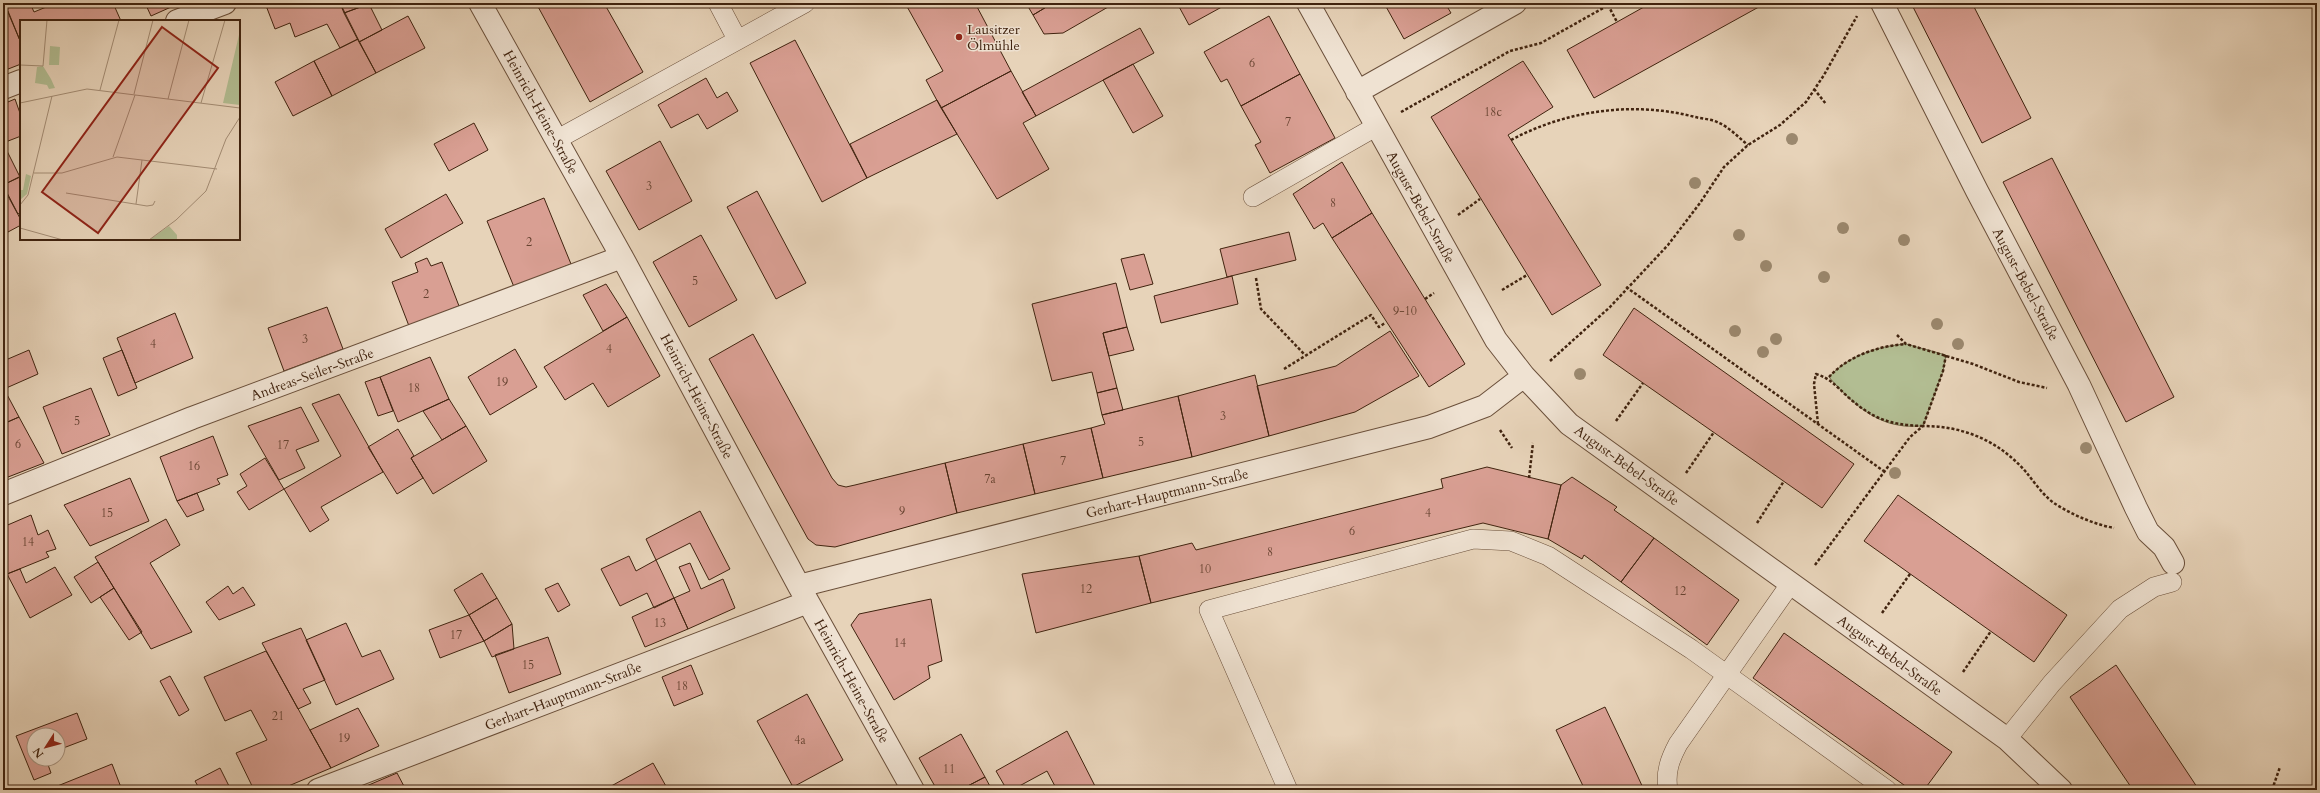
<svg xmlns="http://www.w3.org/2000/svg" width="2320" height="793" font-family="Cardo,serif">
	<rect width="100%" height="100%" fill="#e7d3b9"/>
	<filter id="stains"><feTurbulence type="fractalNoise" baseFrequency=".005" numOctaves="4"/><feColorMatrix values="0 0 0 0 .2 0 0 0 0 .09 0 0 0 0 .02 0 0 0 .5 -.17"/></filter>
	<radialGradient id="worn" r=".72"><stop offset=".6" stop-color="#630" stop-opacity="0"/><stop offset="1" stop-color="#630" stop-opacity=".3"/></radialGradient>
	<!-- green -->
	<path fill="#b2bd92" stroke="#797050" d="M1906,344L1946,355L1943,371L1923,426C1915,426 1906,427 1898,425C1871,421 1846,397 1829,377C1848,356 1878,346 1906,344Z"/>
	<!-- building -->
	<path fill="#d99f93" stroke="#40230f" d="M4,3H30L34,12L56,3H113L121,21H21V43Z
		M145,3H180L151,16Z
		M265,3H340L358,39L340,48L327,24L295,37L290,23L275,29Z
		M340,3H371L344,13Z
		M536,3H604L643,72L590,102Z
		M905,3H975L1011,71L941,108L926,80L943,71Z
		M1026,3H1053L1033,15Z
		M1053,3H1115L1063,33L1044,34L1033,15Z
		M1177,3H1229L1189,25Z
		M1384,3H1445L1451,13L1404,39Z
		M1651,3H1766L1594,98L1567,50Z
		M1911,3H1972L2031,118L1982,143Z
		M369,4L382,30L359,42L344,13Z
		M8,11L21,43V64L3,71V13Z
		M408,16L425,48L376,73L359,42Z
		M1269,16L1300,74L1241,106L1227,79L1221,82L1204,52Z
		M1140,28L1154,53L1036,116L1022,92Z
		M358,39L376,73L332,96L314,61Z
		M795,40L867,178L822,202L750,63Z
		M314,61L332,96L293,116L275,82Z
		M1523,61L1553,107L1508,135L1601,285L1552,315L1431,117Z
		M1133,64L1163,116L1133,133L1103,80Z
		M1011,71L1036,116L1023,123L1049,169L997,199L941,108Z
		M1300,74L1335,138L1270,173L1255,145L1261,142L1241,106Z
		M706,78L717,98L727,92L738,111L707,129L698,114L671,128L658,105Z
		M15,99L21,116V136L3,143V104Z
		M937,100L957,134L867,178L850,144Z
		M474,123L488,150L449,171L434,144Z
		M660,141L692,201L639,230L606,171Z
		M3,143L20,177L3,185Z
		M2052,158L2174,397L2126,422L2003,182Z
		M1342,162L1372,213L1332,238L1323,223L1314,229L1293,194Z
		M21,176V212L18,214L3,185Z
		M3,187L21,220V225L8,232L3,222Z
		M757,191L806,283L776,299L727,207Z
		M446,194L463,223L401,258L385,229Z
		M544,198L571,264L514,287L487,221Z
		M1372,213L1465,364L1429,387L1332,238Z
		M1289,232L1296,260L1227,277L1220,249Z
		M701,235L737,300L689,327L653,262Z
		M1144,254L1153,284L1130,290L1121,259Z
		M427,258L431,266L442,262L459,306L409,326L392,282L418,272L415,263Z
		M1232,276L1238,304L1161,323L1154,296Z
		M1116,283L1127,327L1103,333L1117,388L1097,393L1092,372L1052,381L1032,304Z
		M606,284L627,317L603,331L583,295Z
		M327,307L343,349L284,371L268,328Z
		M1634,308L1854,464L1822,508L1603,355Z
		M175,313L193,358L135,383L117,338Z
		M627,317L660,376L608,407L593,383L565,400L544,367Z
		M1127,327L1134,350L1109,356L1103,333Z
		M1390,331L1419,376L1355,412L1269,436L1257,386L1336,366Z
		M753,334L832,478L838,485L846,487L855,485L945,463L957,513L835,547L816,545L808,539L709,359Z
		M515,349L537,387L490,415L468,377Z
		M29,350L38,374L4,389L3,353L5,352L8,359Z
		M122,350L137,388L118,396L103,358Z
		M430,357L449,399L398,422L380,377Z
		M1255,375L1269,436L1192,457L1178,396Z
		M380,377L393,411L378,416L365,382Z
		M3,387L19,417L3,424Z
		M91,388L110,435L62,454L43,407Z
		M1117,388L1123,410L1102,415L1097,393Z
		M339,394L383,472L321,507L329,520L310,532L284,489L341,456L312,404Z
		M1178,396L1192,457L1103,478L1091,428L1105,424L1102,415Z
		M449,399L466,426L442,440L423,411Z
		M301,407L319,441L296,450L305,468L279,480L248,426Z
		M19,417L44,463L3,479V424Z
		M466,426L487,461L433,494L411,458Z
		M1091,428L1103,478L1035,494L1023,444Z
		M398,429L414,456L411,458L423,478L397,494L368,447Z
		M213,436L228,475L217,479L220,484L177,501L160,457Z
		M1023,444L1035,494L957,513L945,463Z
		M265,458L284,489L249,510L237,492L247,486L240,474Z
		M1487,467L1561,485L1548,539L1483,523L1151,603L1139,556L1192,543L1196,550L1443,488L1441,479Z
		M1572,477L1617,507L1614,510L1654,538L1621,582L1584,555L1582,559L1548,539L1561,485Z
		M130,478L149,521L90,546L64,505Z
		M197,493L204,510L187,517L177,501Z
		M1898,495L2067,615L2034,662L1864,541Z
		M700,511L730,569L709,580L690,543L656,560L646,539Z
		M31,515L38,535L48,530L56,549L46,552L49,557L7,574L3,566V527Z
		M166,519L180,545L150,563L192,632L151,649L95,557Z
		M1654,538L1739,600L1707,645L1621,582Z
		M629,556L636,571L656,560L674,598L654,608L647,593L620,606L601,569Z
		M1139,556L1151,603L1036,633L1022,574Z
		M98,562L114,588L91,603L74,577Z
		M690,563L701,589L723,579L735,608L688,629L674,598L690,591L679,567Z
		M55,567L72,595L30,618L7,574L20,569L26,583Z
		M482,573L497,598L469,615L454,590Z
		M558,583L570,605L558,612L545,589Z
		M228,586L233,594L243,587L255,605L219,620L206,602Z
		M114,588L142,632L129,640L100,597Z
		M497,598L512,624L484,641L469,615Z
		M674,598L688,629L645,647L632,617Z
		M931,599L942,661L928,666L930,678L894,700L851,625L859,614Z
		M469,615L484,641L440,658L429,630Z
		M346,623L362,657L380,650L394,679L336,705L306,640Z
		M512,624L514,649L492,657L484,641Z
		M301,628L325,680L303,689L311,703L298,709L262,643Z
		M1784,633L1952,752L1924,790H1911L1753,678Z
		M548,637L561,674L509,693L495,655Z
		M266,651L331,768L279,790H254L236,753L267,740L251,710L225,721L204,677Z
		M691,665L703,694L674,706L662,677Z
		M2116,665L2199,790H2133L2070,697Z
		M170,676L189,710L179,716L160,681Z
		M807,694L843,760L793,787L757,721Z
		M1605,707L1632,764L1644,790H1585L1556,730Z
		M358,708L379,746L331,768L310,730Z
		M77,713L87,739L58,750V735H34V759H46L51,773L34,780L16,736Z
		M1067,731L1097,790H1057L1047,771L1012,790H1007L996,771Z
		M961,734L985,777L960,790H937L919,758Z
		M653,763L667,788L663,790H604Z
		M112,764L122,790H56L55,787Z
		M220,768L231,790H200L195,781Z
		M397,773L406,790H357Z
		M985,777L992,790H960Z"/>
	<g fill="none" stroke-linecap="round" stroke-linejoin="round">
		<defs>
			<path id="lane" d="M718,3L737,39
				M556,140L805,3
				M1253,197L1377,126
				M2007,739L2052,683L2120,609L2154,587L2172,582
				M1288,790L1209,610L1473,539L1511,541L1548,556L1691,649L1887,790
				M1668,790C1665,772 1670,759 1678,744L1791,583"/>
			<path id="street" d="M480,3L622,257L799,586L913,790
				M1308,3L1496,340L1524,376L1569,424L2007,739L2061,790
				M1882,3L1977,191L2079,385L2136,508L2148,532L2164,547L2173,563
				M177,21L225,3
				M3,88L21,81
				M1357,92L1515,3
				M3,494L192,418L622,257
				M799,586L1429,427L1485,406L1524,376
				M318,790L808,602"/>
		</defs>
		<!-- lane casing -->
		<use href="#lane" stroke="#6a4f3a" stroke-width="20"/>
		<!-- street casing -->
		<use href="#street" stroke="#6a4f3a" stroke-width="24"/>
		<!-- path -->
		<path stroke="#40230f" stroke-width="2.5" stroke-dasharray="3 2" stroke-linecap="butt" d="M1608,5L1617,22
			M1814,89L1826,104
			M1401,112L1510,51L1541,43L1612,3
			M1511,140C1567,110 1634,101 1695,117C1703,119 1712,119 1719,123C1729,127 1739,138 1748,145
			M1458,215L1480,199
			M1256,278L1261,309L1305,355
			M1626,287L1885,472
			M1502,290L1527,275
			M1425,299L1434,293
			M1897,335L1906,344L1973,364L2019,382L2047,388
			M1550,361L1610,307L1668,245L1700,203L1724,167L1748,145L1780,125L1806,102L1824,75L1857,16
			M1284,369L1371,315L1379,327L1385,323
			M1829,377C1848,356 1878,346 1906,344
			M1616,421L1643,383
			M1818,424L1814,384L1816,374C1830,378 1837,387 1848,397C1873,419 1890,425 1923,426L1943,371L1946,355
			M1500,430L1512,448
			M1686,473L1714,432
			M1529,478L1533,443
			M1757,523L1784,481
			M1815,565L1910,437L1923,426C1964,426 1999,441 2026,472C2035,483 2045,498 2057,505C2075,516 2094,524 2114,528
			M1882,613L1910,574
			M1963,672L1991,631
			M2272,790L2280,767"/>
		<!-- lane -->
		<use href="#lane" stroke="#efe2d2" stroke-width="19"/>
		<!-- street -->
		<use href="#street" stroke="#efe2d2" stroke-width="22"/>
	</g>
	<!-- trees -->
	<g fill="#9b886e">
		<circle cx="1792" cy="139" r="6"/>
		<circle cx="1695" cy="183" r="6"/>
		<circle cx="1843" cy="228" r="6"/>
		<circle cx="1739" cy="235" r="6"/>
		<circle cx="1904" cy="240" r="6"/>
		<circle cx="1766" cy="266" r="6"/>
		<circle cx="1824" cy="277" r="6"/>
		<circle cx="1937" cy="324" r="6"/>
		<circle cx="1735" cy="331" r="6"/>
		<circle cx="1776" cy="339" r="6"/>
		<circle cx="1958" cy="344" r="6"/>
		<circle cx="1763" cy="352" r="6"/>
		<circle cx="1580" cy="374" r="6"/>
		<circle cx="2086" cy="448" r="6"/>
		<circle cx="1895" cy="473" r="6"/>
	</g>
	<!-- markers -->
	<circle fill="#8f2418" stroke="#efe2d2" stroke-width="1.5" cx="959" cy="37" r="4"/>
	<g text-anchor="middle" stroke-width="3" stroke-linejoin="round" paint-order="stroke">
		<!-- number labels -->
		<g font-size="12" fill="#664230">
			<text x="1252" y="67">6</text>
			<text x="1493" y="116">18c</text>
			<text x="1288" y="126">7</text>
			<text x="649" y="190">3</text>
			<text x="1333" y="207">8</text>
			<text x="529" y="246">2</text>
			<text x="695" y="285">5</text>
			<text x="426" y="298">2</text>
			<text x="1405" y="315">9-10</text>
			<text x="305" y="343">3</text>
			<text x="153" y="348">4</text>
			<text x="609" y="353">4</text>
			<text x="502" y="386">19</text>
			<text x="414" y="392">18</text>
			<text x="1223" y="420">3</text>
			<text x="77" y="425">5</text>
			<text x="1141" y="446">5</text>
			<text x="18" y="448">6</text>
			<text x="283" y="449">17</text>
			<text x="1063" y="465">7</text>
			<text x="194" y="470">16</text>
			<text x="990" y="483">7a</text>
			<text x="902" y="515">9</text>
			<text x="107" y="517">15</text>
			<text x="1428" y="517">4</text>
			<text x="1352" y="535">6</text>
			<text x="28" y="546">14</text>
			<text x="1270" y="556">8</text>
			<text x="1205" y="573">10</text>
			<text x="1086" y="593">12</text>
			<text x="1680" y="595">12</text>
			<text x="660" y="627">13</text>
			<text x="456" y="639">17</text>
			<text x="900" y="647">14</text>
			<text x="528" y="669">15</text>
			<text x="682" y="690">18</text>
			<text x="278" y="720">21</text>
			<text x="344" y="742">19</text>
			<text x="800" y="744">4a</text>
			<text x="949" y="773">11</text>
		</g>
		<!-- poi labels -->
		<g font-size="14" fill="#40230f" stroke="#efe2d2" text-anchor="start">
			<text x="967" y="34">Lausitzer<tspan x="967" dy="16">Ölmühle</tspan></text>
		</g>
		<!-- street labels -->
		<g font-size="14" fill="#40230f" stroke="#efe2d2">
			<text transform="translate(541 112) rotate(61)" y="5">Heinrich-Heine-Straße</text>
			<text transform="translate(1421 207) rotate(61)" y="5">August-Bebel-Straße</text>
			<text transform="translate(2026 284) rotate(62)" y="5">August-Bebel-Straße</text>
			<text transform="translate(312 374) rotate(-20)" y="5">Andreas-Seiler-Straße</text>
			<text transform="translate(697 396) rotate(62)" y="5">Heinrich-Heine-Straße</text>
			<text transform="translate(1627 465) rotate(36)" y="5">August-Bebel-Straße</text>
			<text transform="translate(1167 493) rotate(-14)" y="5">Gerhart-Hauptmann-Straße</text>
			<text transform="translate(1890 655) rotate(36)" y="5">August-Bebel-Straße</text>
			<text transform="translate(852 681) rotate(61)" y="5">Heinrich-Heine-Straße</text>
			<text transform="translate(563 696) rotate(-21)" y="5">Gerhart-Hauptmann-Straße</text>
		</g>
	</g>
	<!-- overview -->
	<g transform="translate(20 20)">
		<rect width="220" height="220" fill="#e7d3b9"/>
		<path d="M219,15L220,16V85L203,83ZM30,26L40,27L39,45H29ZM23,46L31,59L35,68L29,69L27,65L15,63L17,47ZM6,154L11,156L7,174L0,180V170H3ZM149,206L157,215V220H129Z" fill="#b2bd92"/>
		<path fill="none" stroke="#a48d75" stroke-width="1" d="M0,45L23,46L27,0M80,70L99,0M114,74L133,0M148,79L169,0M0,83L67,69L220,88M181,83L205,0M93,137L115,75M14,153H42L97,137L197,149M46,173L127,186L133,185L135,181M116,184L122,140M0,185L8,175L32,76M0,208L43,220M129,220L156,200L186,171L206,119L220,97"/>
		<path fill="#8f2418" fill-opacity="0.15" stroke="#8f2418" stroke-width="2" d="M142,7L198,48L78,213L22,172Z"/>
		<rect width="220" height="220" fill="none" stroke="#40230f" stroke-width="2"/>
	</g>
	<!-- margin -->
	<rect width="2320" height="793" fill="none" stroke="#e7d3b9" stroke-width="16"/>
	<rect x="4" y="4" width="2312" height="785" fill="none" stroke="#40230f" stroke-width="2"/>
	<rect x="8" y="8" width="2304" height="777" fill="none" stroke="#40230f"/>
	<!-- north arrow -->
	<g transform="translate(46 747) rotate(234)"><circle r="19" fill="#efe2d2" stroke="#a99684"/>
	<path d="M0-3L7 15L0 10L-7 15Z" fill="#8f2418"/>
	<text y="-6" font-size="11" font-weight="bold" text-anchor="middle" fill="#40230f">N</text>
	</g>
	<rect width="100%" height="100%" filter="url(#stains)"/>
	<rect width="100%" height="100%" fill="url(#worn)"/>
</svg>
